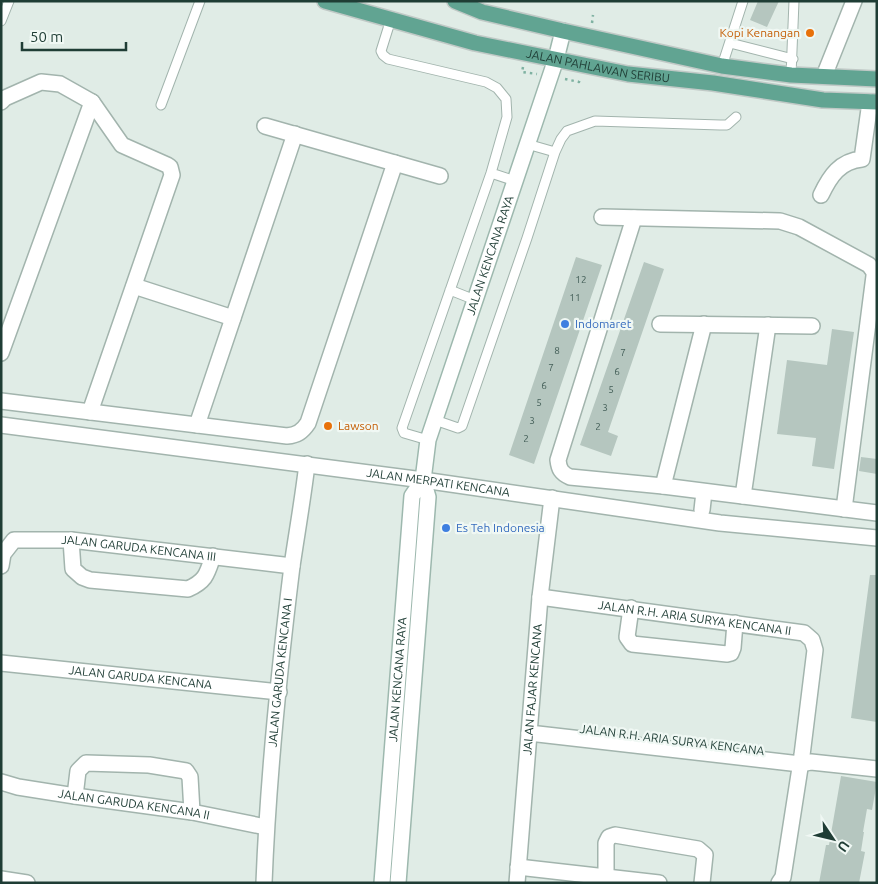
<svg xmlns="http://www.w3.org/2000/svg" width="878" height="884" font-family="Ubuntu,sans-serif">
	<rect width="100%" height="100%" fill="#e0ece6"/>
	<!-- building -->
	<path fill="#b5c6bf" d="M758,1H779L767,27L750,20Z
		M576,257L602,265L534,464L509,455Z
		M644,262L664,269L608,432L618,436L611,456L580,445Z
		M832,329L854,332L834,469L812,466L816,438L777,434L787,360L827,365Z
		M861,457L877,459V474L859,471Z
		M870,575H877V722L851,718Z
		M841,776L877,782L872,810L867,809L863,832H864L861,851L865,852L859,883H819L826,845H829Z"/>
	<g fill="none" stroke-linecap="round" stroke-linejoin="round">
		<defs>
			<path id="lane" d="M391,19L381,51L383,55L388,59L486,82L497,88L506,99L507,117L491,173L402,428L404,433L428,440
				M1,21L9,1
				M730,43L793,59
				M722,66L743,1
				M791,75L794,1
				M161,105L200,1
				M527,144L555,152
				M491,173L515,181
				M450,290L475,300
				M435,420L458,428L462,426L527,238L555,152L561,139L567,131L595,121L720,125H727L736,117"/>
			<g id="street">
				<path d="M824,76L854,1"/>
				<path d="M1,102L5,98L41,82L60,84L92,102L122,145L167,165L170,167L172,175L90,412"/>
				<path d="M265,126L440,176"/>
				<path d="M821,195C830,176 840,161 862,159L870,102"/>
				<path d="M602,217L780,221L799,227L869,265L874,272V276L844,509"/>
				<path d="M634,218L558,460C559,469 561,473 570,477L663,486L877,513"/>
				<path d="M134,286L233,318"/>
				<path d="M660,324L812,326"/>
				<path d="M1,353L92,102"/>
				<path d="M1,401L287,436C297,435 302,432 308,423L395,163"/>
				<path id="s1" d="M1,425L423,480L720,523L877,538"/>
				<path d="M197,425L295,134"/>
				<path d="M663,486L704,324"/>
				<path d="M743,496L768,325"/>
				<path d="M702,510L704,492"/>
				<path d="M71,540L73,569L82,577L90,580L188,589C206,581 207,574 213,556"/>
				<path id="s2" d="M1,566L3,554L14,540H71L292,566"/>
				<path id="s3" d="M540,597L804,633L812,640L815,650L802,755L783,877L779,883"/>
				<path d="M631,608L627,637L632,644L727,654L731,653L733,648L735,623"/>
				<path id="s4" d="M1,663L279,692"/>
				<path d="M529,733L800,764L811,762L877,769"/>
				<path id="s5" d="M1,782L18,787L75,796L192,812L266,827"/>
				<path d="M75,796L78,771L86,763L149,765L186,771L190,777L192,812"/>
				<path d="M518,867L659,883"/>
				<path d="M606,877V843L609,837L615,835L698,849L705,855L702,883"/>
				<path d="M1,879L27,883"/>
				<path id="s6" d="M264,883C268,777 279,671 292,566C297,532 303,498 307,464"/>
				<path id="s7" d="M517,883L540,597L552,498"/>
			</g>
			<g id="secondary">
				<path id="s8" d="M382,883L412,496L423,480"/>
				<path id="s9" d="M398,883L428,497L423,480L428,440L556,59L563,31"/>
			</g>
			<g id="primary">
				<path id="s10" d="M325,1L475,43L628,74L713,83L823,100L877,102"/>
				<path d="M455,1L482,12L563,31L722,66L791,75L877,79"/>
			</g>
		</defs>
		<!-- lane casing -->
		<use href="#lane" stroke="#a2b4ad" stroke-width="11"/>
		<!-- street casing -->
		<use href="#street" stroke="#a2b4ad" stroke-width="18"/>
		<!-- secondary casing -->
		<use href="#secondary" stroke="#9db8ae" stroke-width="18"/>
		<!-- primary casing -->
		<use href="#primary" stroke="#c0c9c6" stroke-width="18"/>
		<!-- path -->
		<path stroke="#7eb1a1" stroke-width="2.5" stroke-dasharray="2.5 4" stroke-linecap="butt" d="M592,23L593,15
			M523,67L522,72L537,74
			M565,79L579,82L580,77"/>
		<!-- lane -->
		<use href="#lane" stroke="#fff" stroke-width="9"/>
		<!-- street -->
		<use href="#street" stroke="#fff" stroke-width="15"/>
		<!-- secondary -->
		<use href="#secondary" stroke="#fff" stroke-width="15"/>
		<!-- primary -->
		<use href="#primary" stroke="#61a492" stroke-width="15"/>
	</g>
	<!-- markers -->
	<g fill="#e8710a" stroke="#f0f8f4" stroke-width="2">
		<circle cx="810" cy="33" r="5"/>
		<circle cx="328" cy="426" r="5"/>
	</g>
	<g fill="#3f7fe0" stroke="#f0f8f4" stroke-width="2">
		<circle cx="565" cy="324" r="5"/>
		<circle cx="446" cy="528" r="5"/>
	</g>
	<g text-anchor="middle" stroke-width="4.5" stroke-linejoin="round" paint-order="stroke">
		<!-- number labels -->
		<g font-size="10" fill="#445f58">
			<text x="581" y="283">12</text>
			<text x="575" y="301">11</text>
			<text x="557" y="354">8</text>
			<text x="623" y="356">7</text>
			<text x="551" y="371">7</text>
			<text x="617" y="375">6</text>
			<text x="544" y="389">6</text>
			<text x="611" y="393">5</text>
			<text x="539" y="406">5</text>
			<text x="605" y="411">3</text>
			<text x="532" y="424">3</text>
			<text x="598" y="430">2</text>
			<text x="526" y="442">2</text>
		</g>
		<!-- food labels -->
		<g font-size="12" fill="#c56008" stroke="#f0f8f4" text-anchor="end">
			<text x="800" y="37">Kopi Kenangan</text>
			<text x="338" y="430" text-anchor="start">Lawson</text>
		</g>
		<!-- street labels -->
		<g font-size="12" fill="#1f3d35" stroke="#f0f8f4">
			<text dy="4" stroke="none"><textPath href="#s10" startOffset="281">JALAN PAHLAWAN SERIBU</textPath></text>
			<text dy="4" stroke="none"><textPath href="#s9" startOffset="640">JALAN KENCANA RAYA</textPath></text>
			<text dy="4" stroke="none"><textPath href="#s1" startOffset="441">JALAN MERPATI KENCANA</textPath></text>
			<text dy="4" stroke="none"><textPath href="#s2" startOffset="155">JALAN GARUDA KENCANA III</textPath></text>
			<text dy="4" stroke="none"><textPath href="#s3" startOffset="156">JALAN R.H. ARIA SURYA KENCANA II</textPath></text>
			<text dy="4" stroke="none"><textPath href="#s6" startOffset="211">JALAN GARUDA KENCANA I</textPath></text>
			<text dy="4" stroke="none"><textPath href="#s4" startOffset="140">JALAN GARUDA KENCANA</textPath></text>
			<text dy="4" stroke="none"><textPath href="#s8" startOffset="204">JALAN KENCANA RAYA</textPath></text>
			<text dy="4" stroke="none"><textPath href="#s7" startOffset="194">JALAN FAJAR KENCANA</textPath></text>
			<text transform="translate(672 740) rotate(7)" y="4">JALAN R.H. ARIA SURYA KENCANA</text>
			<text dy="4" stroke="none"><textPath href="#s5" startOffset="135">JALAN GARUDA KENCANA II</textPath></text>
		</g>
		<!-- shop labels -->
		<g font-size="12" fill="#366cbe" stroke="#f0f8f4" text-anchor="start">
			<text x="575" y="328">Indomaret</text>
			<text x="456" y="532">Es Teh Indonesia</text>
		</g>
	</g>
	<!-- border -->
	<rect width="878" height="884" fill="none" stroke="#1f3d35" stroke-width="5"/>
	<!-- north arrow -->
	<g transform="translate(833 839) rotate(125)" stroke="#f0f8f4" stroke-width="4" paint-order="stroke">
	<path d="M0-4L9 19L0 12L-9 19Z" fill="#1f3d35"/>
	<text y="-8" font-size="14" font-weight="bold" text-anchor="middle" fill="#1f3d35">U</text>
	</g>
	<!-- scale -->
	<path d="M22 42v8h104v-8" fill="none" stroke="#1f3d35" stroke-width="2.5"/>
	<text x="30" y="42" font-size="15" fill="#1f3d35" stroke="#f0f8f4" stroke-width="4" paint-order="stroke">50 m</text>
</svg>
